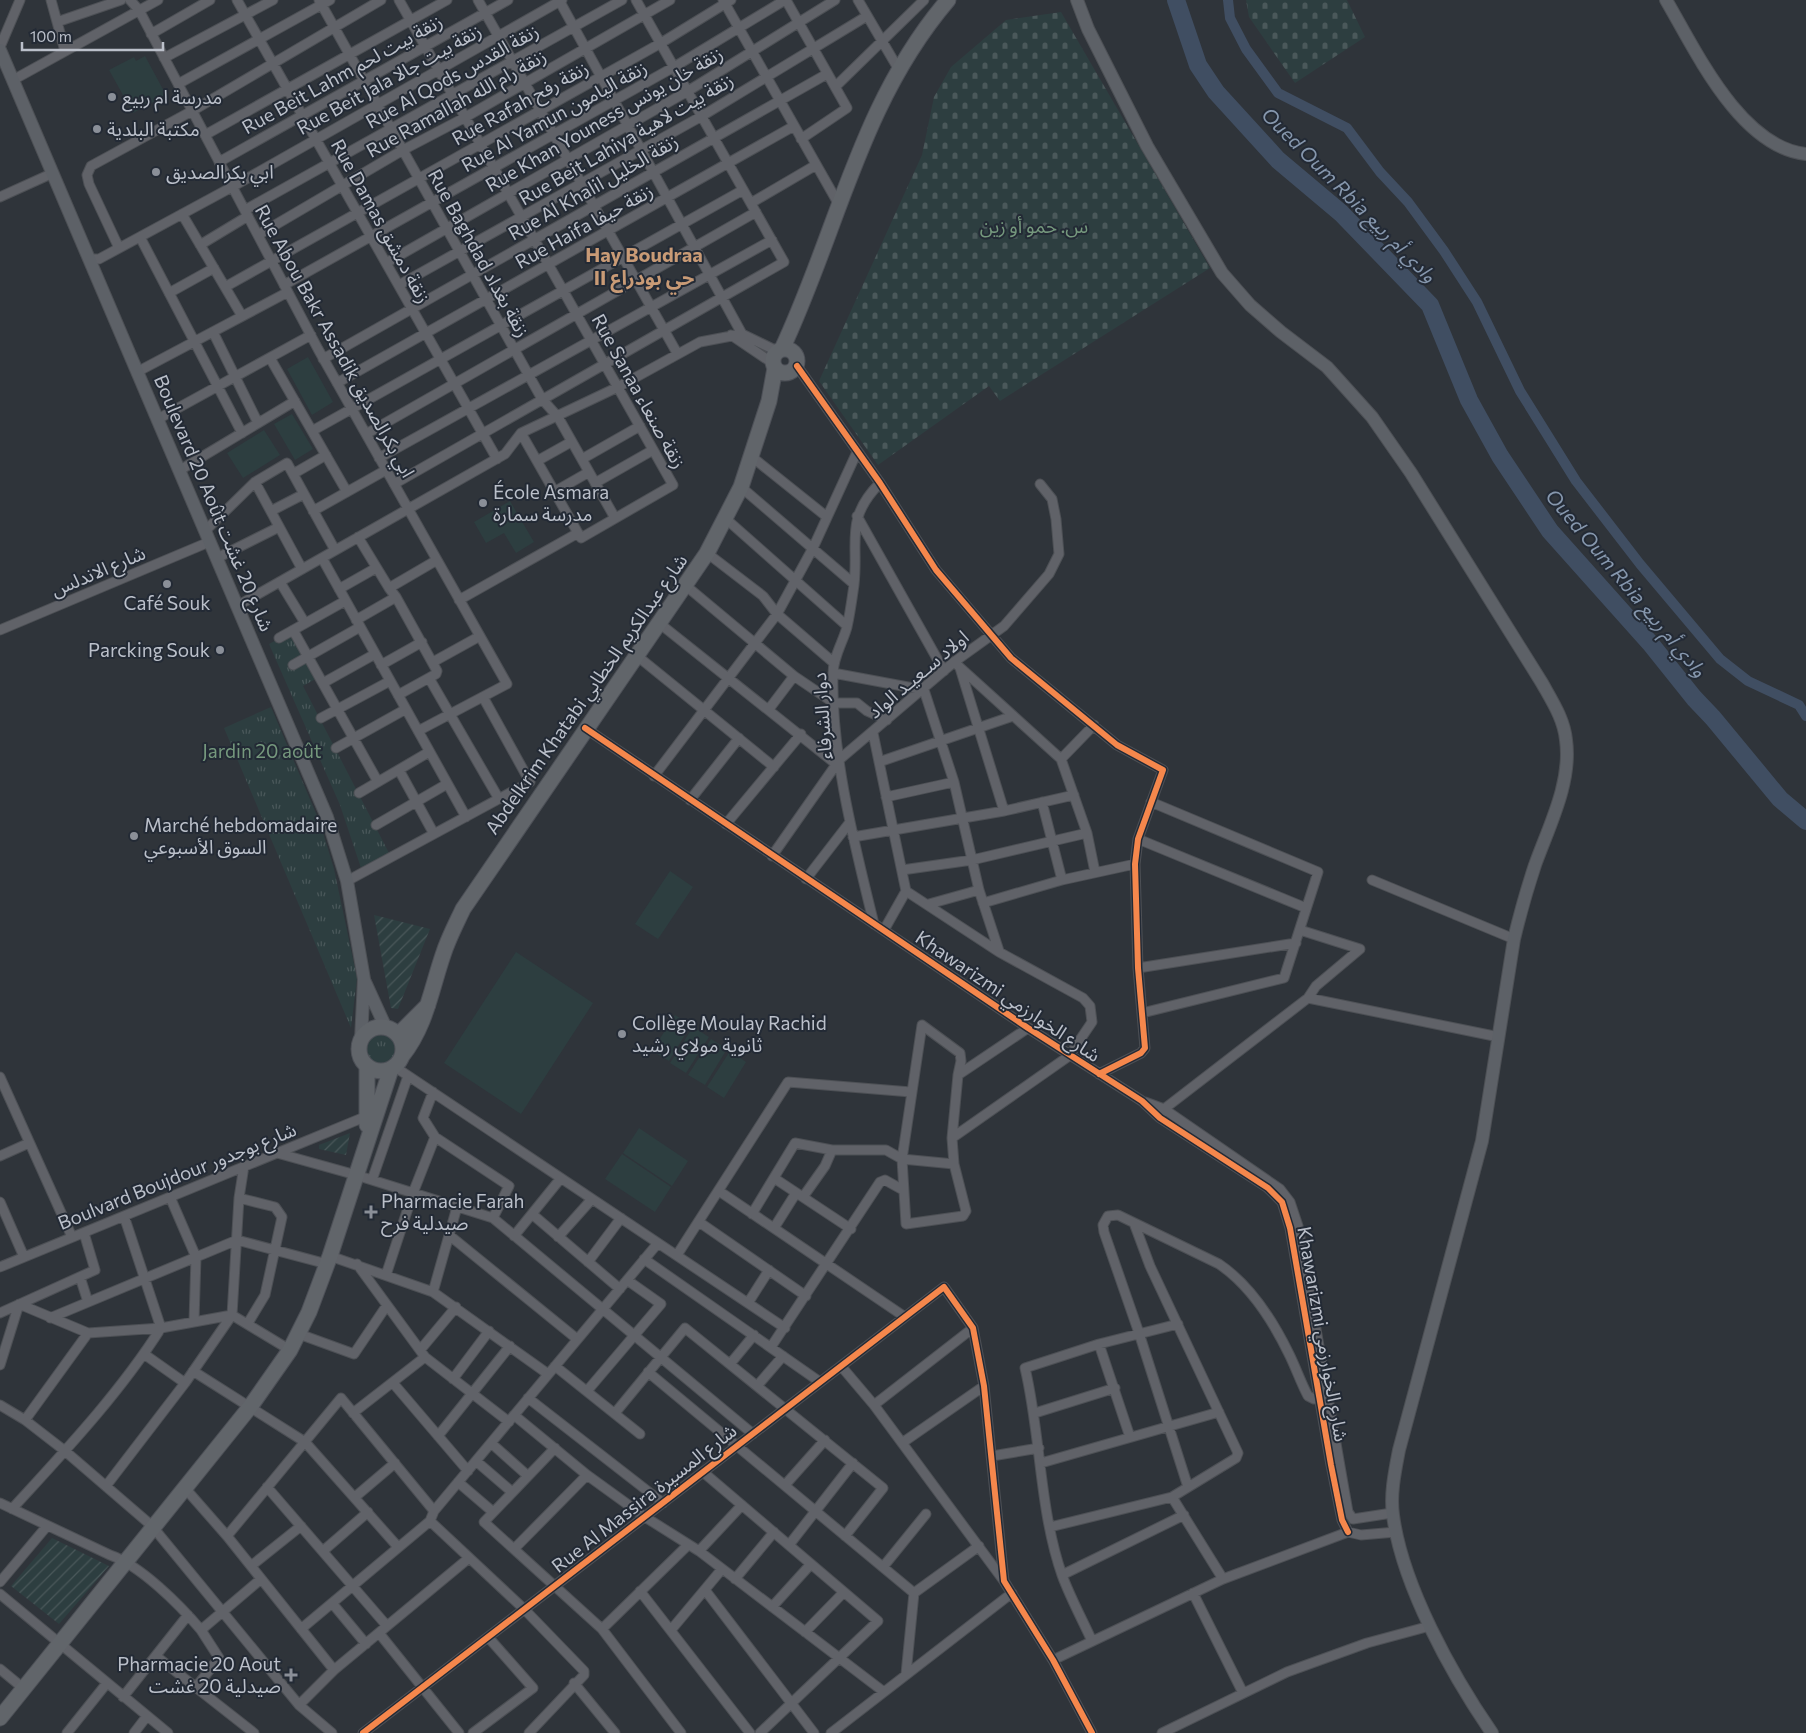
<svg xmlns="http://www.w3.org/2000/svg" width="1806" height="1733" font-family="Commissioner,'Noto Sans Arabic',sans-serif">
	<defs>
		<pattern id="cemetery-stones" width="16" height="16" patternUnits="userSpaceOnUse" patternTransform="scale(1.25)"><rect width="16" height="16" fill="#2d3e40"/><path d="M2 7V4a2 2 0 0 1 4 0v3zM10 15v-3a2 2 0 0 1 4 0v3z" fill="#4a585a"/></pattern>
		<pattern id="park-tufts" width="24" height="20" patternUnits="userSpaceOnUse" patternTransform="scale(1.25)"><rect width="24" height="20" fill="#2d3e40"/><path d="M3 7l-1-3M5 7V3M7 7l1-3M15 17l-1-3M17 17v-4M19 17l1-3" fill="none" stroke="#4a585a"/></pattern>
		<pattern id="garden-furrows" width="10" height="10" patternUnits="userSpaceOnUse" patternTransform="scale(1.25)"><rect width="10" height="10" fill="#2d3e40"/><path d="M-1 1l2-2M0 10L10 0M9 11l2-2" fill="none" stroke="#4a585a"/></pattern>
	</defs>
	<rect width="100%" height="100%" fill="#2f343a"/>
	<!-- cemetery -->
	<path fill="url(#cemetery-stones)" d="M1246,0H1347L1365,37L1295,83L1249,17Z
		M1061,12L1210,268L1000,401L989,386L878,465L819,381L922,155L934,97L951,67L1006,20Z"/>
	<!-- park -->
	<path fill="url(#park-tufts)" d="M293,631L319,677L303,686L389,853L361,868L340,805L269,644Z
		M271,707L320,823L334,869L357,978L351,1028L224,728Z
		M364 1049a17 17 0 1 1 34 0a17 17 0 1 1-34 0Z"/>
	<!-- garden -->
	<path fill="url(#garden-furrows)" d="M374,915L430,929L398,1009L391,1008Z
		M350,1133L346,1155L319,1149V1145Z
		M52,1538L109,1566L59,1624L11,1586Z"/>
	<!-- pitch -->
	<path fill="#2d3e40" d="M145,56L166,95L133,113L109,70L134,57L136,61Z
		M308,357L333,402L312,415L287,369Z
		M292,414L313,449L295,460L274,424Z
		M264,430L280,455L243,478L227,453Z
		M510,501L534,542L516,553L504,533L486,543L474,522Z
		M670,871L693,887L658,939L635,924Z
		M516,952L593,1003L521,1114L444,1063Z
		M675,1015L691,1025L669,1061L652,1051Z
		M693,1027L709,1037L686,1073L670,1063Z
		M711,1039L727,1049L705,1085L688,1075Z
		M730,1051L746,1062L724,1098L707,1087Z
		M639,1128L688,1161L672,1186L623,1153Z
		M622,1154L671,1187L655,1212L605,1179Z"/>
	<g fill="none" stroke-linecap="round" stroke-linejoin="round">
		<!-- canal -->
		<path stroke="#404e62" stroke-width="10" d="M1228,0L1230,18L1246,49L1278,93L1347,128L1380,172L1408,202L1444,251L1477,302L1520,391L1576,481L1640,564L1720,659L1748,681L1799,705L1806,716"/>
		<!-- river -->
		<path stroke="#404e62" stroke-width="18" d="M1176,0L1198,65L1216,92L1278,160L1341,213L1430,305L1469,400L1500,456L1550,531L1650,643L1694,698L1713,718L1780,799L1806,821"/>
		<defs>
			<path id="street" d="M51,0L65,51
				M130,0L139,10L318,349L507,684L418,731
				M237,0L497,459
				M319,0L542,399L558,417L615,518
				M399,0L673,485L581,538L578,533L459,600
				M478,0L677,353
				M559,0L742,334
				M723,0L838,203
				M786,0L847,108L801,139
				M858,0L899,70
				M57,22L121,0
				M151,34L210,0
				M0,47L20,0
				M164,58L273,0
				M13,80L158,0
				M178,84L330,0
				M835,87L924,0
				M205,135L447,0
				M219,162L508,0
				M0,197L53,173
				M751,203L816,165
				M245,210L622,0
				M182,214L242,316
				M258,235L403,150L464,118L670,0
				M140,237L242,433
				M200,245L248,216
				M119,248L89,184L87,175L91,166L192,111L381,0
				M89,259H99L232,187L562,0
				M386,263L688,91L835,0
				M284,285L674,67L785,0
				M399,285L702,116L867,16
				M225,287L661,43L731,0
				M169,293L214,268
				M213,332L258,423
				M731,335L774,364
				M270,358L347,492
				M323,359L827,74
				M797,366L880,483L936,570L1011,658L1117,745L1163,770L1138,839L1135,864L1138,968L1145,1048L1141,1053L1099,1074
				M137,372L288,292
				M337,383L794,126
				M158,419L311,335
				M312,431L743,190
				M521,433L578,533
				M366,434L756,212
				M752,457L827,517
				M379,458L772,240
				M582,459L640,426
				M537,461L571,442
				M180,470L295,401
				M293,474L326,455
				M255,482L302,569
				M595,483L653,450
				M394,484L784,262L636,0
				M741,487L854,584
				M554,492L589,472
				M271,511L304,494
				M313,511L386,470
				M857,516L944,671
				M725,518L847,626
				M205,531L255,482L287,463L335,550
				M358,537L389,588L396,597L437,671L436,674L398,695
				M707,553L763,596L777,614L834,663
				M217,558L279,527
				M322,558L466,817
				M280,582L305,623
				M685,585L794,676L834,703H857L867,711L887,720
				M389,588L437,560
				M339,589L376,568
				M237,606L505,454L521,433L618,387L700,342L742,334L777,351
				M356,620L396,597
				M659,623L836,764
				M0,630L209,542
				M293,630L378,782
				M279,638L345,601
				M636,655L774,767
				M433,662L480,636
				M954,662L1061,759L1087,833L1095,872
				M293,665L360,627
				M381,665L422,642
				M960,668L1004,811
				M833,673L924,690L954,782L979,890L999,951
				M429,678L499,799
				M323,683L375,654
				M769,709L794,676
				M321,718L390,681
				M585,728L1028,1028L1142,1101L1160,1118L1268,1188L1282,1202L1290,1228L1331,1465L1342,1520L1348,1532
				M873,733L906,891L884,930
				M336,748L406,709
				M1061,759L1094,725
				M879,762L1013,716
				M399,770L434,834
				M654,776L777,614L813,548L857,452
				M359,793L429,752
				M886,797L954,782
				M690,800L739,738
				M1042,802L1062,880
				M726,824L801,734
				M376,825L447,784
				M853,837L1004,811L1074,795
				M1138,839L1306,908
				M772,856L840,759L954,662L1004,626L1049,574L1059,554L1056,519L1052,499L1040,484
				M902,870L972,860L1087,833
				M806,879L850,822
				M1372,880L1514,939
				M347,881L530,782L483,697
				M906,891L999,952L1083,998L1090,1006L1092,1022L1069,1056L952,1138L958,1075L1028,1028
				M983,903L1062,880L1135,864
				M929,904L979,890
				M874,924C855,846 831,755 833,674C833,657 843,642 847,627C850,614 852,599 854,585C859,542 844,519 880,483
				M1138,968L1296,943
				M1308,998L1499,1037
				M1142,1013L1284,978L1318,872L1151,802
				M395,1067L785,1328
				M0,1077L72,1237
				M1145,1102L1164,1109L1280,1189L1290,1202L1298,1226L1348,1512L1353,1519
				M1162,1114L1164,1109L1308,998L1316,986L1360,949L1300,930
				M435,1137L509,1186L493,1218
				M952,1138L954,1164L902,1159L922,1025L960,1053L961,1061L958,1075
				M277,1153L356,1175L493,1218L753,1434
				M0,1156L29,1143
				M774,1178L851,1229
				M372,1180L408,1076
				M719,1191L905,1317
				M170,1197L196,1257L194,1321
				M803,1197L825,1166L832,1150H886L902,1159L906,1224L963,1216L966,1211L954,1164
				M239,1198L275,1207L282,1217L265,1295L248,1323
				M0,1202L24,1257
				M532,1214L620,1289
				M752,1214L795,1143L832,1150
				M699,1222L806,1296
				M1134,1223L1150,1266L1238,1453L1236,1458L1172,1497
				M774,1228L796,1193
				M449,1235L577,1339
				M514,1236L561,1178
				M558,1237L592,1199
				M677,1255L788,1082L911,1092
				M330,1256L433,1292L548,1374
				M644,1259L820,1382
				M588,1262L621,1218
				M357,1264L425,1357L509,1422
				M0,1267L367,1116
				M386,1275L413,1193L435,1137L423,1118L433,1092
				M80,1277L88,1302
				M433,1292L457,1207
				M748,1303L769,1270
				M0,1313L95,1270L84,1233
				M50,1318L237,1240L327,1264
				M299,1334L354,1354L387,1305
				M1099,1344L1130,1437
				M771,1347L880,1182L885,1180L903,1190
				M421,1349L456,1307
				M144,1354L185,1383
				M730,1364L754,1335
				M0,1365L19,1304L88,1333L161,1328L232,1315L290,1350
				M555,1366L640,1434
				M841,1366L874,1405L1004,1581
				M193,1371L305,1442L398,1547
				M648,1372L914,1593
				M453,1379L489,1331
				M393,1383L468,1471
				M757,1386L783,1356
				M587,1391L661,1304L627,1280
				M528,1398L663,1503
				M0,1405L25,1420L65,1451L152,1526L299,1705L332,1733
				M874,1405L973,1328
				M353,1413L425,1357
				M615,1413L685,1328L883,1488L845,1536
				M1035,1413L1115,1388
				M514,1415L587,1475L645,1517L699,1551L884,1692
				M25,1420L88,1333
				M438,1436L510,1346
				M491,1443L528,1476
				M902,1443L984,1386
				M555,1448L484,1522L602,1629L681,1733
				M992,1456L1039,1448
				M476,1461L512,1492
				M1041,1463L1219,1412
				M703,1472L878,1621L760,1733
				M458,1482L493,1512
				M785,1485L825,1440
				M106,1486L185,1383L232,1315L239,1198L244,1166
				M184,1487L227,1536L334,1670
				M267,1487L387,1626
				M1188,1487L1139,1333L1104,1232L1103,1225L1108,1216L1118,1215L1219,1264C1250,1285 1273,1321 1289,1354C1296,1368 1301,1383 1308,1396L1314,1399L1329,1397
				M355,1497L395,1463
				M0,1503L110,1555C140,1565 180,1605 201,1630
				M12,1509C64,1452 119,1394 161,1328L124,1216
				M1353,1519L1392,1513
				M430,1521L524,1609L584,1671V1675L529,1733
				M1050,1527L1172,1497L1223,1579
				M227,1536L341,1398L434,1511
				M789,1545L853,1463
				M514,1549L587,1475
				M323,1551L368,1512
				M699,1551L742,1505
				M251,1566L301,1526
				M883,1567L926,1514
				M1062,1575L1184,1515
				M735,1579L774,1532
				M0,1582L47,1526
				M705,1590L814,1733
				M640,1591L750,1733
				M1193,1593L1243,1693
				M0,1594L168,1733
				M332,1603L366,1644
				M772,1607L811,1564
				M301,1629L430,1521L434,1511L658,1243
				M602,1629L688,1545
				M671,1630L722,1569
				M805,1632L844,1592
				M379,1633L459,1733
				M1092,1641C1082,1619 1070,1597 1062,1575C1039,1509 1041,1435 1025,1368L1099,1344L1178,1324
				M156,1656L254,1733
				M1053,1660L1223,1579L1348,1532L1361,1535L1396,1532
				M0,1669L23,1688
				M906,1674L914,1593L979,1546
				M574,1683L615,1733
				M196,1687L219,1658L201,1630L261,1579
				M123,1697L188,1615
				M299,1705L334,1670L469,1558
				M67,1733L107,1683
				M134,1733L147,1716
				M363,1733L944,1287L973,1328L984,1386L1004,1581L1053,1660L1092,1733
				M473,1733L533,1688L488,1637
				M831,1733L1012,1593
				M1162,1733L1287,1672L1367,1643L1430,1626"/>
			<path id="secondary" d="M1077,0L1088,29L1147,146L1222,273L1250,305L1281,332L1327,367L1372,417L1411,473L1542,683C1552,701 1564,719 1566,740C1572,782 1549,826 1535,865C1527,889 1520,914 1514,939L1482,1141L1399,1450C1395,1471 1390,1494 1393,1515C1402,1585 1452,1675 1492,1733
				M1666,0C1696,51 1740,147 1806,154
				M0,50L327,817L347,881L364,979L361,1040
				M365,982L386,1028"/>
			<path id="primary" d="M773 361a12 12 0 1 1 24 0a12 12 0 1 1-24 0Z
				M782,349C838,230 860,103 948,0
				M359 1049a22 22 0 1 1 44 0a22 22 0 1 1-44 0Z
				M398,1035L428,1005
				M402,1056C426,1026 431,990 443,955C448,939 456,924 463,909L707,553L741,487L769,401L775,368
				M367,1125V1067
				M0,1718L250,1407L290,1350L309,1312L330,1256L391,1069"/>
		</defs>
		<!-- street casing -->
		<use href="#street" stroke="#4d5055" stroke-width="11"/>
		<!-- secondary casing -->
		<use href="#secondary" stroke="#4d5055" stroke-width="14"/>
		<!-- primary casing -->
		<use href="#primary" stroke="#4d5057" stroke-width="17"/>
		<!-- street -->
		<use href="#street" stroke="#606268" stroke-width="9"/>
		<!-- secondary -->
		<use href="#secondary" stroke="#5d6167" stroke-width="12"/>
		<!-- primary -->
		<use href="#primary" stroke="#61656a" stroke-width="15"/>
		<defs>
			<path id="cycleway" d="M797,366L880,483L936,570L1011,658L1117,745L1163,770L1138,839L1135,864L1138,968L1145,1048L1141,1053L1099,1074
				M585,728L1028,1028L1142,1101L1160,1118L1268,1188L1282,1202L1290,1228L1331,1465L1342,1520L1348,1532
				M363,1733L944,1287L973,1328L984,1386L1004,1581L1053,1660L1092,1733"/>
		</defs>
		<!-- cycleway casing -->
		<use href="#cycleway" stroke="#232a35" stroke-width="9"/>
		<!-- cycleway -->
		<use href="#cycleway" stroke="#f5874c" stroke-width="6"/>
	</g>
	<!-- markers -->
	<g fill="#8a8f98" stroke="#232a35" stroke-width="2">
		<circle cx="112" cy="97" r="5"/>
		<circle cx="97" cy="129" r="5"/>
		<circle cx="156" cy="172" r="5"/>
		<circle cx="483" cy="503" r="5"/>
		<circle cx="167" cy="584" r="5"/>
		<circle cx="220" cy="650" r="5"/>
		<circle cx="134" cy="836" r="5"/>
		<circle cx="622" cy="1034" r="5"/>
		<path d="M368.5 1204.5h5v5h5v5h-5v5h-5v-5h-5v-5h5z"/>
		<path d="M288.5 1667.5h5v5h5v5h-5v5h-5v-5h-5v-5h5z"/>
	</g>
	<g text-anchor="middle" stroke-width="4" stroke-linejoin="round" paint-order="stroke">
		<!-- street labels -->
		<g font-size="19" fill="#bbc0ca" stroke="#232a35">
			<text transform="translate(342 74) rotate(-29)" y="7">Rue Beit Lahm زنقة بيت لحم</text>
			<text transform="translate(452 76) rotate(-29)" y="7">Rue Al Qods زنقة القدس</text>
			<text transform="translate(389 79) rotate(-29)" y="7">Rue Beit Jala زنقة بيت جالا</text>
			<text transform="translate(456 103) rotate(-29)" y="7">Rue Ramallah زنقة رام الله</text>
			<text transform="translate(520 103) rotate(-29)" y="7">Rue Rafah زنقة رفح</text>
			<text transform="translate(554 116) rotate(-29)" y="7">Rue Al Yamun زنقة اليامون</text>
			<text transform="translate(604 119) rotate(-30)" y="7">Rue Khan Youness زنقة خان يونس</text>
			<text transform="translate(626 139) rotate(-30)" y="7">Rue Beit Lahiya زنقة بيت لاهية</text>
			<text transform="translate(593 187) rotate(-30)" y="7">Rue Al Khalil زنقة الخليل</text>
			<text transform="translate(381 221) rotate(61)" y="7">Rue Damas زنقة دمشق</text>
			<text transform="translate(584 226) rotate(-29)" y="7">Rue Haifa زنقة حيفا</text>
			<text transform="translate(479 253) rotate(61)" y="7">Rue Baghdad زنقة بغداد</text>
			<text transform="translate(335 341) rotate(61)" y="7">Rue Abou Bakr Assadik ابي بكرالصديق</text>
			<text transform="translate(639 391) rotate(61)" y="7">Rue Sanaa زنقة صنعاء</text>
			<text transform="translate(214 503) rotate(67)" y="7">Boulevard 20 Août شارع 20 غشت</text>
			<text transform="translate(98 571) rotate(-23)" y="7">شارع الاندلس</text>
			<text transform="translate(918 674) rotate(-40)" y="7">اولاد سـعيـد الواد</text>
			<text transform="translate(586 694) rotate(-55)" y="7">Abdelkrim Khatabi شارع عبدالكريم الخطابي</text>
			<text transform="translate(822 716) rotate(-94)" y="7">دوار الشرفاء</text>
			<text transform="translate(1008 996) rotate(34)" y="7">Khawarizmi شارع الخوارزمي</text>
			<text transform="translate(177 1176) rotate(-22)" y="7">Boulvard Boujdour شارع بوجدور</text>
			<text transform="translate(1323 1334) rotate(80)" y="7">Khawarizmi شارع الخوارزمي</text>
			<text transform="translate(644 1498) rotate(-38)" y="7">Rue Al Massira شارع المسيرة</text>
		</g>
		<!-- poi labels -->
		<g font-size="19" fill="#bbc0ca" stroke="#232a35" text-anchor="start">
			<text x="122" y="104">مدرسة ام ربيع</text>
			<text x="107" y="136">مكتبة البلدية</text>
			<text x="166" y="179">ابي بكرالصديق</text>
			<text x="493" y="499">École Asmara<tspan x="493" dy="22">مدرسة سمارة</tspan></text>
			<text x="167" y="610" text-anchor="middle">Café Souk</text>
			<text x="210" y="657" text-anchor="end">Parcking Souk</text>
			<text x="144" y="832">Marché hebdomadaire<tspan x="144" dy="22">السوق الأسبوعي</tspan></text>
			<text x="632" y="1030">Collège Moulay Rachid<tspan x="632" dy="22">ثانوية مولاي رشيد</tspan></text>
			<text x="381" y="1208">Pharmacie Farah<tspan x="381" dy="22">صيدلية فرح</tspan></text>
			<text x="281" y="1671" text-anchor="end">Pharmacie 20 Aout<tspan x="281" dy="22">صيدلية 20 غشت</tspan></text>
		</g>
		<!-- park labels -->
		<g font-size="19" fill="#75987d" stroke="#232a35">
			<text x="1034" y="233">س. حمو أو زين</text>
			<text x="262" y="758">Jardin 20 août</text>
		</g>
		<!-- water labels -->
		<g font-size="20" font-style="italic" fill="#8697ad" stroke="#232a35">
			<text transform="translate(1349 195) rotate(45)" y="7">Oued Oum Rbia وادي أم ربيع</text>
			<text transform="translate(1626 583) rotate(50)" y="7">Oued Oum Rbia وادي أم ربيع</text>
		</g>
		<!-- neighbourhood labels -->
		<g font-size="20" font-weight="bold" fill="#c99b76" stroke="#232a35">
			<text x="644" y="262">Hay Boudraa<tspan x="644" dy="23">II حي بودراع</tspan></text>
		</g>
	</g>
	<!-- scale -->
	<path d="M22 42v8h141v-8" fill="none" stroke="#bbc0ca" stroke-width="2.5"/>
	<text x="30" y="42" font-size="15" fill="#bbc0ca" stroke="#232a35" stroke-width="4" paint-order="stroke">100 m</text>
</svg>
